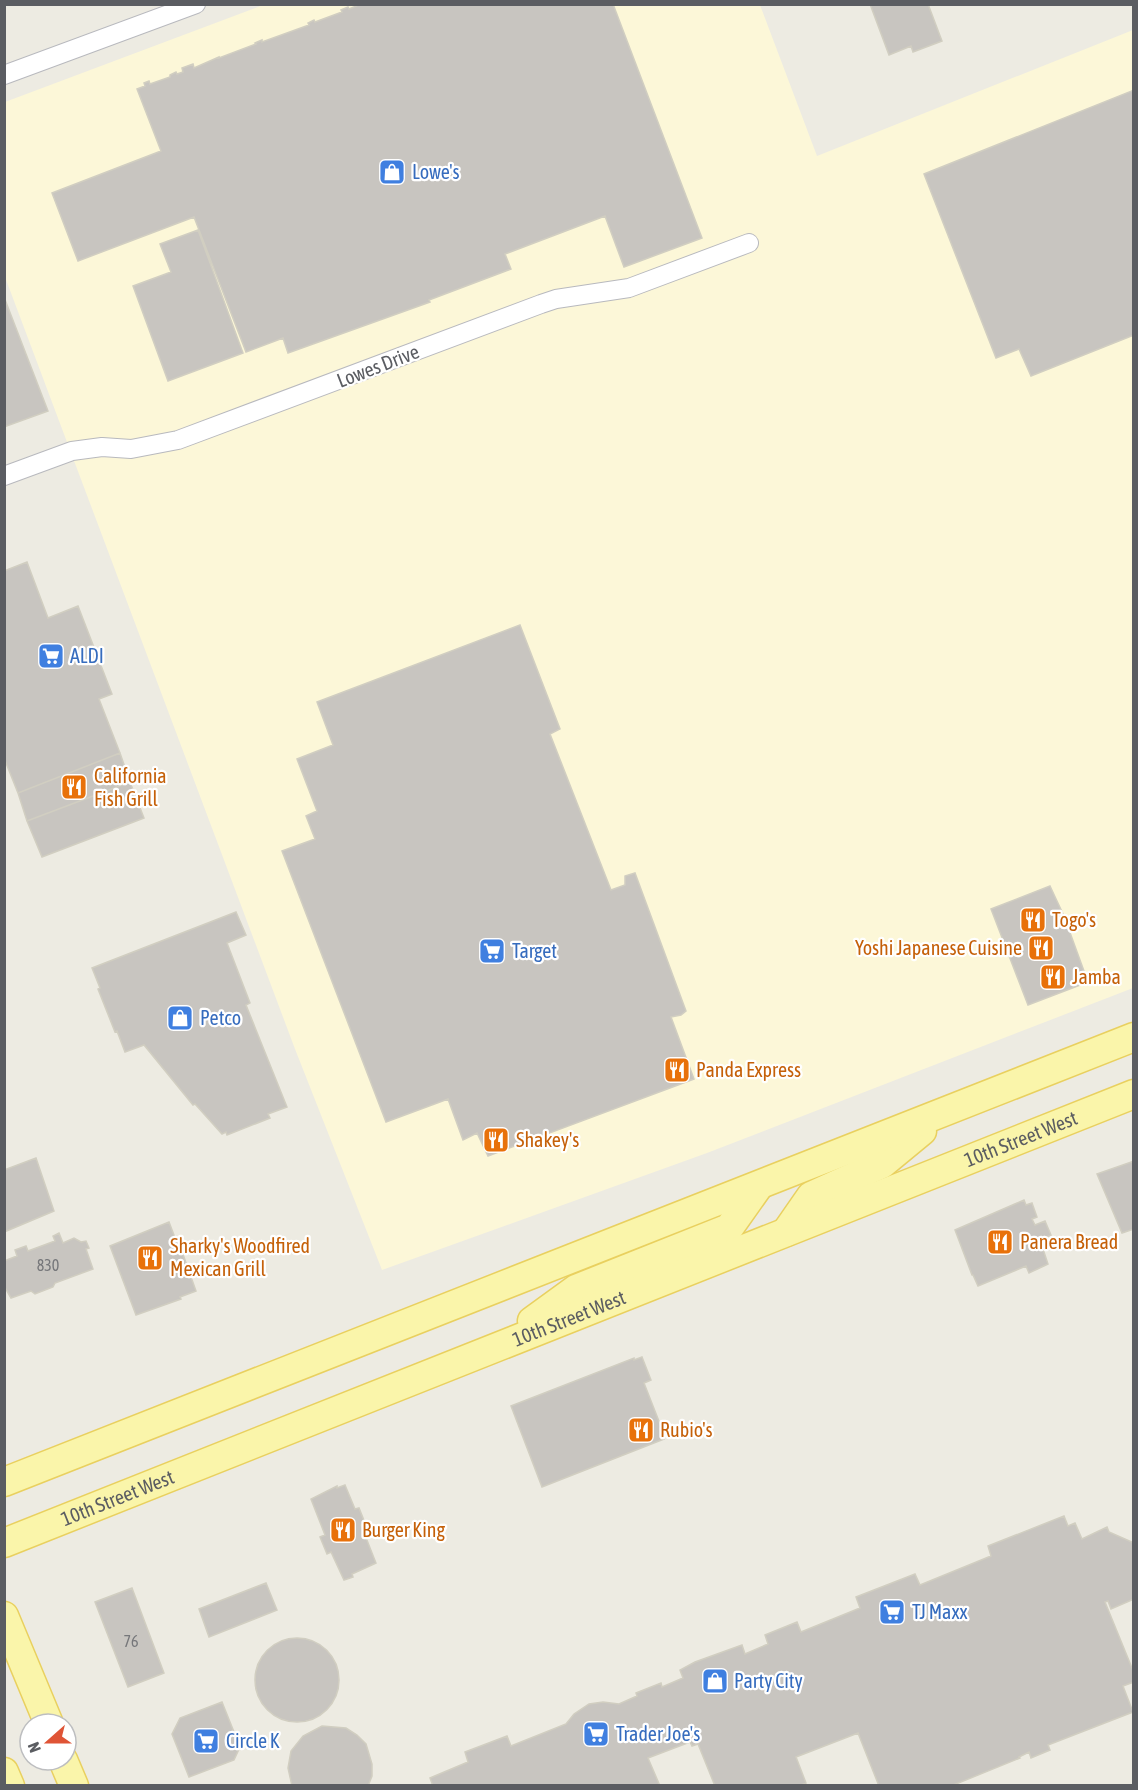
<svg xmlns="http://www.w3.org/2000/svg" width="1138" height="1790" font-family="'Asap Condensed',sans-serif">
	<rect width="100%" height="100%" fill="#edebe2"/>
	<!-- commercial -->
	<path fill="#fcf7d8" d="M263,5H760L817,156L1133,30V988L707,1153L382,1270L295,1049L5,277V102Z"/>
	<!-- building -->
	<path fill="#c8c5c0" stroke="#d1cec1" stroke-width="1.5" d="M361,4H613L702,238L624,267L605,216L505,254L511,269L429,300L430,302L288,353L283,338L246,352L194,217L78,261L52,193L161,151L137,89L145,86L144,83L149,81L150,84L170,77V75L176,72L177,74L183,72L182,68L193,64L194,68L219,57V58L256,44L255,43L262,40V42L309,25L308,23L314,20L315,22L342,12L341,10L348,7L349,9Z
		M870,4H928L942,41L913,52L911,46L889,55Z
		M1134,90V335L1031,376L1019,349L996,358L924,174Z
		M198,230L243,353L168,381L133,286L171,272L160,244Z
		M4,297L48,411L4,427Z
		M27,562L48,618L78,606L112,694L99,699L120,753L18,793L4,758V571Z
		M520,625L560,729L550,734L611,890L625,885V876L635,873L686,1011L681,1015L671,1017L694,1079L488,1156L477,1133L463,1140L448,1099L386,1122L282,851L315,839L306,816L317,811L297,759L333,745L317,702Z
		M120,753L130,782L27,821L18,793Z
		M130,782L144,818L42,857L27,821Z
		M1050,886L1064,916L1088,982L1028,1005L991,909Z
		M236,912L246,935L227,943L250,1003L246,1005L287,1107L268,1114L270,1118L227,1135L226,1132L222,1134L195,1104L193,1105L144,1045L125,1052L117,1031L115,1032L98,989L100,988L92,968Z
		M36,1158L54,1211L4,1232V1170Z
		M1134,1161V1229L1122,1233L1097,1174Z
		M1024,1200L1026,1205L1032,1203L1037,1217L1032,1219L1035,1225L1045,1221L1051,1235L1040,1240L1048,1264L1029,1273L1026,1266L978,1286L973,1275H972L955,1230Z
		M169,1222L177,1243H179L196,1291L180,1297L181,1299L136,1315L110,1246Z
		M59,1233L63,1243L74,1238L81,1242L86,1241L89,1248L86,1249L93,1269L55,1283L53,1287L35,1294L31,1291L11,1298L4,1286V1261L17,1256L15,1250L26,1246L28,1251L55,1241L53,1236Z
		M642,1357L651,1380L644,1383L662,1429H660L664,1439L542,1487L511,1406L634,1358V1360Z
		M345,1485L355,1509L359,1508L365,1523L361,1525L376,1563L352,1574L353,1577L344,1580L331,1552L327,1554L320,1537L325,1535L311,1499L337,1486V1488Z
		M1064,1516L1068,1526L1075,1523L1082,1539L1107,1527L1109,1532L1134,1543V1599L1111,1609L1108,1601L1105,1602L1134,1673V1682L1123,1686L1133,1712L1048,1745L1050,1750L1031,1758L1029,1752L1019,1757L1020,1758L951,1786H879L858,1733L796,1757L806,1783L799,1786H715L698,1744L692,1746L690,1742L648,1758L660,1786H433L430,1778L468,1762L465,1752L507,1736L511,1746L566,1724L574,1714L589,1704L603,1702L619,1704L637,1696L636,1693L661,1683L662,1687L683,1678L680,1670L695,1662L742,1645L745,1654L768,1644L765,1635L797,1622L801,1632L860,1608L856,1597L915,1574L920,1585L991,1556L988,1546Z
		M266,1583L277,1610L209,1637L199,1609Z
		M132,1588L164,1673L128,1687L95,1602Z
		M255 1680a42 42 0 1 1 84 0a42 42 0 1 1-84 0Z
		M222,1702L240,1747L234,1760L189,1777L172,1734L180,1718Z
		M322,1726L346,1728L357,1735L366,1744L372,1764V1776L368,1786H292L288,1768L291,1751L303,1736Z"/>
	<g fill="none" stroke-linecap="round" stroke-linejoin="round">
		<defs>
			<path id="minor" d="M4,75L196,4
				M4,476L72,451L102,447L131,449L178,440L541,304L556,299L629,288L749,243"/>
			<g id="primary">
				<path d="M786,1232L811,1196L882,1164L922,1131"/>
				<path d="M532,1321L576,1289L729,1228L758,1187"/>
				<path d="M4,1482L1134,1037"/>
				<path id="s1" d="M4,1543L1134,1094"/>
				<path d="M4,1616L49,1724"/>
				<path d="M63,1760L74,1786"/>
				<path d="M4,1772L10,1786"/>
			</g>
		</defs>
		<!-- minor casing -->
		<use href="#minor" stroke="#b8b9be" stroke-width="20"/>
		<!-- primary casing -->
		<use href="#primary" stroke="#e9d05f" stroke-width="31"/>
		<!-- minor -->
		<use href="#minor" stroke="#fff" stroke-width="18"/>
		<!-- primary -->
		<use href="#primary" stroke="#faf5aa" stroke-width="28"/>
	</g>
	<!-- icons -->
	<defs>
		<symbol id="shop-square" viewBox="-11 -11 22 22"><rect x="-9" y="-9" width="18" height="18" rx="4" fill="#3f7fe0" stroke="#fff"/><path d="M-5-2.5h2.3a2.7 3.5 0 0 1 5.4 0H5L5.5 6h-11ZM-1.5-2.5h3a1.5 2.3 0 0 0-3 0Z" fill="#fff"/></symbol>
		<symbol id="supermarket-square" viewBox="-11 -11 22 22"><rect x="-9" y="-9" width="18" height="18" rx="4" fill="#3f7fe0" stroke="#fff"/><path d="M-6-5.5h2.5l.6 2H6L4.5 2H-2.5L-4.4-4H-6ZM-1.5 3.2a1.3 1.3 0 1 0 .1 0ZM3 3.2a1.3 1.3 0 1 0 .1 0Z" fill="#fff"/></symbol>
		<symbol id="restaurant-square" viewBox="-11 -11 22 22"><rect x="-9" y="-9" width="18" height="18" rx="4" fill="#e8710a" stroke="#fff"/><path d="M-5-6h1v4h1v-4h1v4h1v-4h1v5L-1.5 .5V6h-2V.5L-5-1ZM5-6V6H3V1.5H1.5Q1.5-4 5-6Z" fill="#fff"/></symbol>
	</defs>
	<g fill-rule="evenodd">
		<use href="#shop-square" x="377" y="157" width="30" height="30"/>
		<use href="#supermarket-square" x="36" y="641" width="30" height="30"/>
		<use href="#restaurant-square" x="59" y="772" width="30" height="30"/>
		<use href="#restaurant-square" x="1018" y="905" width="30" height="30"/>
		<use href="#restaurant-square" x="1026" y="933" width="30" height="30"/>
		<use href="#supermarket-square" x="477" y="936" width="30" height="30"/>
		<use href="#restaurant-square" x="1038" y="962" width="30" height="30"/>
		<use href="#shop-square" x="165" y="1003" width="30" height="30"/>
		<use href="#restaurant-square" x="662" y="1055" width="30" height="30"/>
		<use href="#restaurant-square" x="481" y="1125" width="30" height="30"/>
		<use href="#restaurant-square" x="985" y="1227" width="30" height="30"/>
		<use href="#restaurant-square" x="135" y="1243" width="30" height="30"/>
		<use href="#restaurant-square" x="626" y="1415" width="30" height="30"/>
		<use href="#restaurant-square" x="328" y="1515" width="30" height="30"/>
		<use href="#supermarket-square" x="877" y="1597" width="30" height="30"/>
		<use href="#shop-square" x="700" y="1666" width="30" height="30"/>
		<use href="#supermarket-square" x="581" y="1719" width="30" height="30"/>
		<use href="#supermarket-square" x="191" y="1726" width="30" height="30"/>
	</g>
	<g text-anchor="middle" stroke-width="4.5" stroke-linejoin="round" paint-order="stroke">
		<!-- number labels -->
		<g font-size="16" fill="#76777a">
			<text x="48" y="1271">830</text>
			<text x="131" y="1647">76</text>
		</g>
		<!-- shop labels -->
		<g font-size="20" fill="#366cbe" stroke="#fff" text-anchor="start">
			<text x="412" y="179">Lowe's</text>
			<text x="70" y="663">ALDI</text>
			<text x="512" y="958">Target</text>
			<text x="200" y="1025">Petco</text>
			<text x="912" y="1619">TJ Maxx</text>
			<text x="734" y="1688">Party City</text>
			<text x="616" y="1741">Trader Joe's</text>
			<text x="226" y="1748">Circle K</text>
		</g>
		<!-- street labels -->
		<g font-size="20" fill="#5b5d62" stroke="#fff">
			<text transform="translate(378 366) rotate(-21)" y="7">Lowes Drive</text>
			<text dy="7" stroke="none"><textPath href="#s1" startOffset="1094">10th Street West</textPath></text>
			<text dy="7" stroke="none"><textPath href="#s1" startOffset="608">10th Street West</textPath></text>
			<text dy="7" stroke="none"><textPath href="#s1" startOffset="122">10th Street West</textPath></text>
		</g>
		<!-- food labels -->
		<g font-size="20" fill="#c56008" stroke="#fff" text-anchor="start">
			<text x="94" y="783">California<tspan x="94" dy="23">Fish Grill</tspan></text>
			<text x="1052" y="927">Togo's</text>
			<text x="1022" y="955" text-anchor="end">Yoshi Japanese Cuisine</text>
			<text x="1072" y="984">Jamba</text>
			<text x="696" y="1077">Panda Express</text>
			<text x="516" y="1147">Shakey's</text>
			<text x="1020" y="1249">Panera Bread</text>
			<text x="170" y="1253">Sharky's Woodfired<tspan x="170" dy="23">Mexican Grill</tspan></text>
			<text x="660" y="1437">Rubio's</text>
			<text x="362" y="1537">Burger King</text>
		</g>
	</g>
	<!-- border -->
	<rect width="1138" height="1790" fill="none" stroke="#5b5d62" stroke-width="12"/>
	<!-- north arrow -->
	<g transform="translate(48 1742) rotate(249)"><circle r="28" fill="#ffffff" stroke="#bdbec0" stroke-width="1.5"/>
	<path d="M0-4.5L10 22L0 15L-10 22Z" fill="#df5436"/>
	<text y="-9" font-size="16" font-weight="bold" text-anchor="middle" fill="#5b5d62">N</text>
	</g>
</svg>
